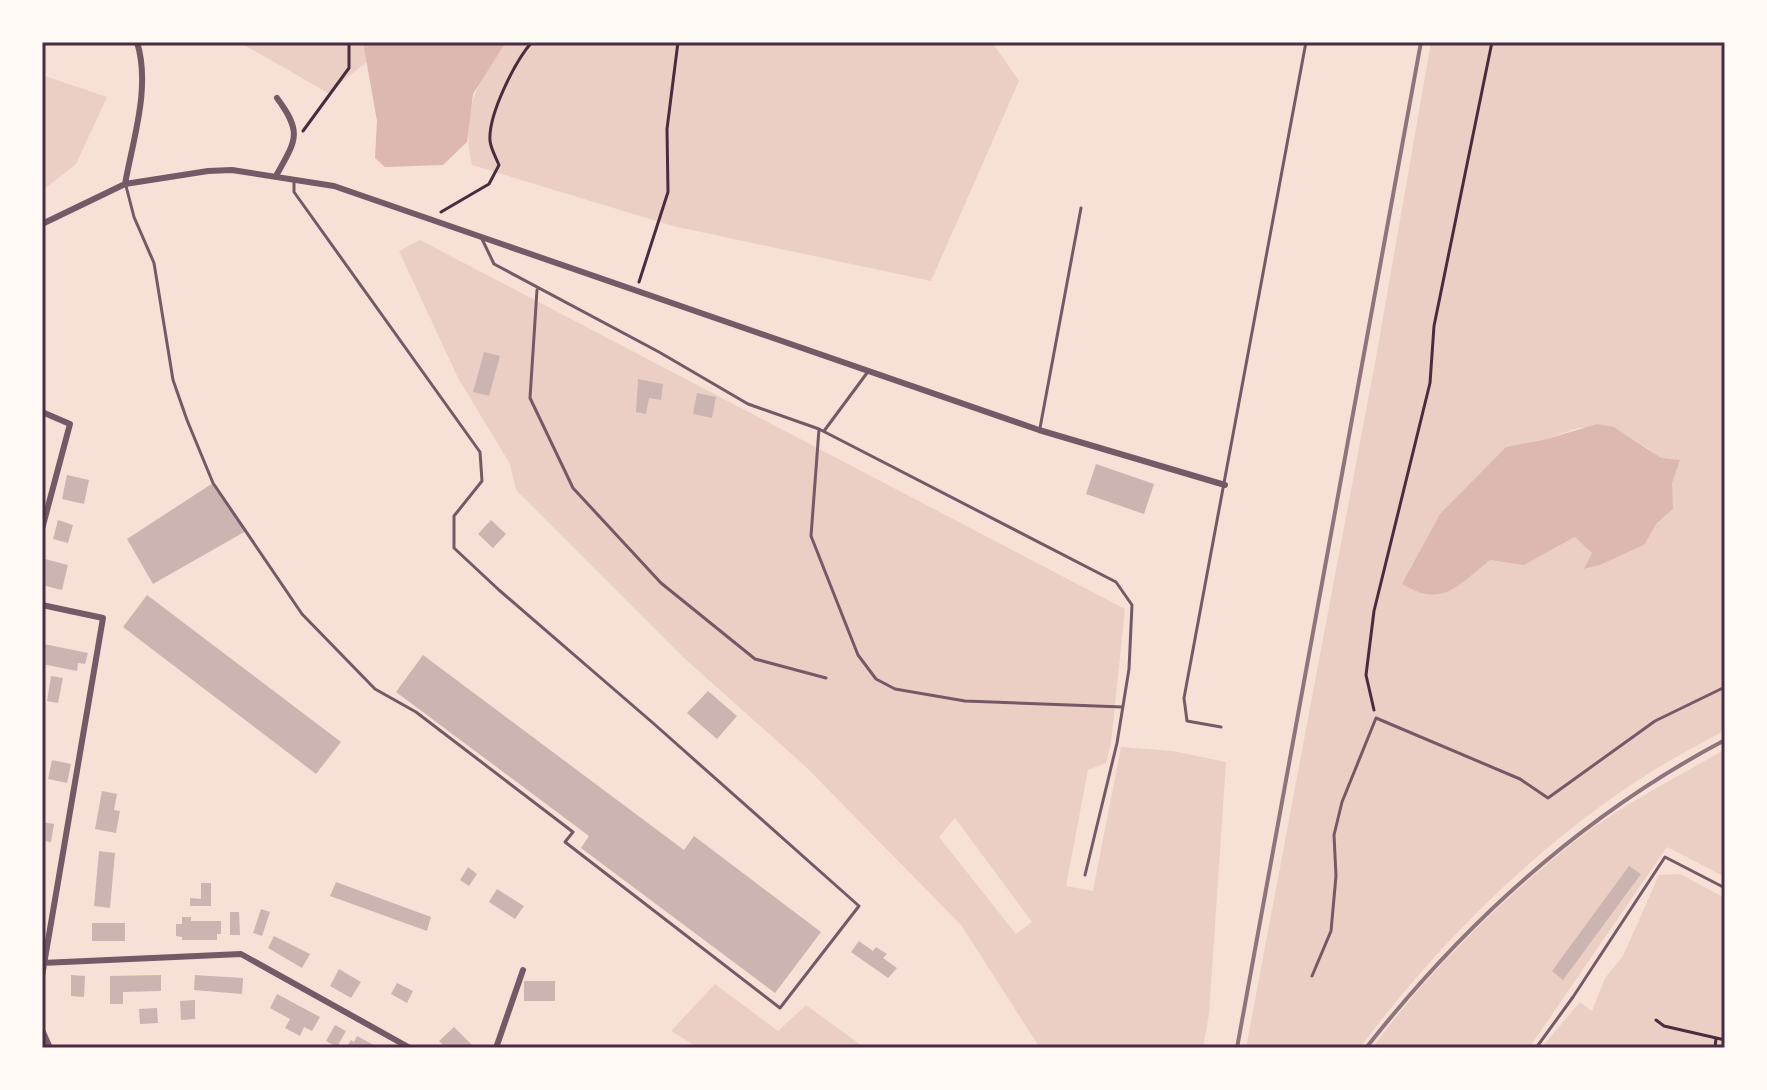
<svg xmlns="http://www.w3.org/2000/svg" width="1767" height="1090" font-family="Inter,sans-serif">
	<rect width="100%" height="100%" fill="#f7e1d7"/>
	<!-- green -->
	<path fill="#ebcfc5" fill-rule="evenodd" d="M239,42H363L368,61L328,93Z
		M506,42H992L1019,81L931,281L673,226L472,165C460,116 476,81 506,42Z
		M1431,42H1725V730C1700,744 1675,757 1651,772C1542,840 1435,946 1360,1048H1246L1377,352ZM1614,427C1656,455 1671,454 1673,509L1657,523L1644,545L1600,565L1585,569L1592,553L1576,537L1524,564L1490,560L1506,447L1547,439L1578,428Z
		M42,75L107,97L76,164L42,191Z
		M420,240L1125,609L1111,743L1106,763L1088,770L1066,886L1093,891L1121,747L1173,751L1226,762L1209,1014L1203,1048H1040L961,925L805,766L684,658L516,490L510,464L458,378L399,251ZM955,818L1032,922L1016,934L939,837Z
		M1725,749V877L1667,847L1529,1048H1372C1431,968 1505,896 1583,835C1625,803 1680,776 1725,749Z
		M1680,874L1725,898V1048H1541L1580,1002L1592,1011L1605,978L1623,956L1659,875Z
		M715,984L778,1031L806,1005L865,1048H699L671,1031Z"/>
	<!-- water -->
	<path fill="#dcb8b0" d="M363,42H506L473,94L467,142L443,165L385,167L375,158L377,121Z
		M1597,424L1614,427L1661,458L1680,460L1672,483L1673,509L1657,523L1644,545L1600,565L1584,569L1592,553L1575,537L1524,565L1490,560C1458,585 1443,609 1402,584L1440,514L1506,447L1547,439Z"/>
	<!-- building -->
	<path fill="#ccb4b1" d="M484,352L500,356L489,396L473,392Z
		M638,379L663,384L661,400L649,398L646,414L636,412Z
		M697,393L716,397L712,418L693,414Z
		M1096,464L1154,484L1144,514L1086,494Z
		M67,475L89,480L84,504L62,499Z
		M213,483L246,531L153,584L127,539Z
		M58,520L73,525L68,543L53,539Z
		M491,520L506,534L493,548L478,534Z
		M45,559L68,565L62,590L42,585Z
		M147,595L341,742L316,774L123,627Z
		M44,644L88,653L85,664L78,663L77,671L42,664Z
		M423,655L684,850L694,836L821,932L775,993L581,848L589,836L396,692Z
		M51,676L63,678L58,703L47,701Z
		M708,691L737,716L717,739L687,713Z
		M52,760L71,764L67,783L48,779Z
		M102,791L117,794L114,810L120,811L116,833L95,829Z
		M42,822L54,824L51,842L42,841Z
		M99,851L115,853L110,908L94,906Z
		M1629,866L1641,874L1563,980L1552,971Z
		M468,867L477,874L469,886L460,880Z
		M336,882L431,917L427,931L330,896Z
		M201,883H211V906H190V898L201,899Z
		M497,889L524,906L515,919L489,902Z
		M261,909L270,912L262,936L253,933Z
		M230,912H239L240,935H230Z
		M182,917H191V921H221V934H217V940H182V937L176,936V924H182Z
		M92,923H125V941H92Z
		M274,936L310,954L302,968L268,948Z
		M859,941L873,951L876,947L887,954L883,958L897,968L888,978L851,952Z
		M339,969L361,982L351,998L330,986Z
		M71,975L85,976L84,997L71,996Z
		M161,975V991L123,992V1004H110V976Z
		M195,975L243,978L242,994L194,990Z
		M524,981H555V1001H524Z
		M397,983L413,991L407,1003L391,994Z
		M277,994L320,1017L312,1031L304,1027L300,1036L285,1028L290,1019L270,1008Z
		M195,1000V1019L181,1020L180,1001Z
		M157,1008L158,1023L140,1024L139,1009Z
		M335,1025L346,1031L337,1047L326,1041Z
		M454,1027L475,1048H446L439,1041Z
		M357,1036L374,1045L379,1048H346L351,1040L354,1042Z"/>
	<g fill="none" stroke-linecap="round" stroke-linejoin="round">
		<!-- path -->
		<path stroke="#4a2c40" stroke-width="3" d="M303,131L349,68V42
			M441,212L489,184L499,165C496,158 491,149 490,141C488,115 515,61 532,42
			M639,282L668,192L667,129L678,42
			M1374,710L1366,675L1374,611L1430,383L1434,326L1492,42
			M1656,1020L1664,1026L1725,1040
			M1715,1048L1716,1038"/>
		<!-- service -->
		<path stroke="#755966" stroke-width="3" d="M126,186L134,217L154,263L173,380L187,420L213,483L302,614L375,689L416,712L573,832L565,842L780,1008L859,906L653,723L499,590L454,548V516L482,481L480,452L294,192V182
			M482,239L494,264L659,352L748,404L819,429L1116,582L1132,605L1129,669L1117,743L1085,875
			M537,290L530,398L573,488L661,583L755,659L826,678
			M1040,428L1081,208
			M819,429L811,536L858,655L876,679L895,689L965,701L1123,707
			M824,431L867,373
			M1221,727L1187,721L1184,698L1306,42
			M1312,976L1331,931L1336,876L1334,835L1342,802L1376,718L1520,779L1548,798L1655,721L1725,687
			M1536,1048L1573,997L1665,857L1725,888"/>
		<!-- minor -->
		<path stroke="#755966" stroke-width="6" d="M276,176C296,140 303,133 277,98
			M125,184C133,139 151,87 137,42
			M42,224L125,184L208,171L232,170L334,186L1039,430L1225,485
			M42,412L70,424L42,529
			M42,605L103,618L42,976
			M42,963L241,954L410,1048
			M42,1030L50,1048
			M496,1048L523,970"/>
		<!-- rail -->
		<path stroke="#8f747c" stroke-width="4" d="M1237,1048L1421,42
			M1366,1048C1465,922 1583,815 1725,740"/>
	</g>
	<!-- border -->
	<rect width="1767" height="1090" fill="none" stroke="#fffaf5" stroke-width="88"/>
	<rect x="44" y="44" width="1679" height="1002" fill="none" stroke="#4a2c40" stroke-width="3"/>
</svg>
